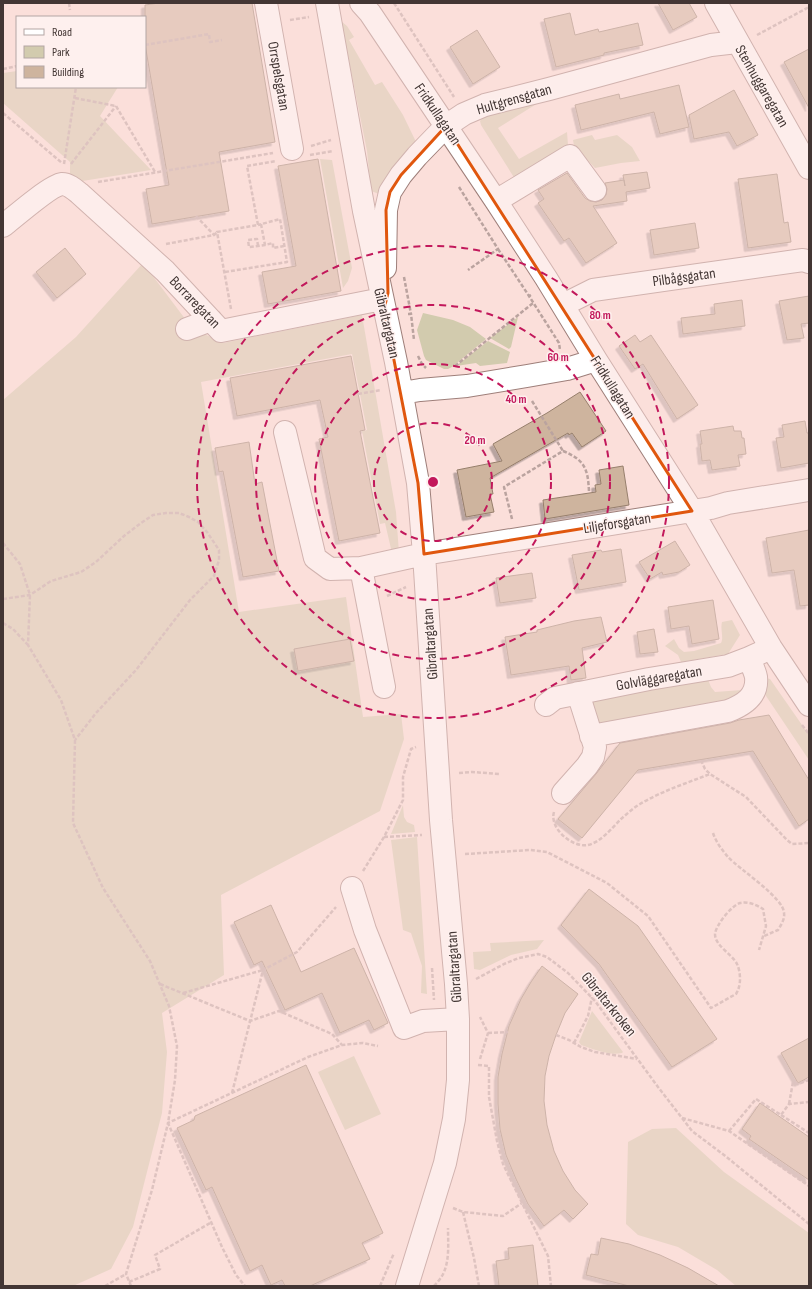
<svg xmlns="http://www.w3.org/2000/svg" width="812" height="1289" font-family="'Sofia Sans Condensed',sans-serif">
	<defs>
		<filter id="shadow"><feDropShadow dx="-3.5" dy="3.5" stdDeviation="0" flood-color="#0004"/></filter>
	</defs>
	<rect width="100%" height="100%" fill="#fbdfda"/>
	<!-- green -->
	<path fill="#d2cbae" d="M341,21L347,26L354,37L349,40L375,85L382,82L403,115L418,146L382,195L371,191L367,151Z
		M17,71V87H118L100,116L151,170L70,183V162L3,103V73Z
		M538,103L498,128L519,159L567,132L568,145L517,179H515L481,125L480,121L485,115Z
		M592,135L595,140L617,135L632,147L640,161L621,163L595,168L574,146L573,140Z
		M320,159L332,160L352,268L348,281L343,288Z
		M143,263L192,328L223,343L362,315L396,512L399,553H392L385,523L380,524L362,431L367,430L352,354L201,382L239,612L346,597L363,717L401,714L404,739L380,811L221,895L224,975L162,1013L167,1052L162,1113L133,1227L111,1269L73,1286H3V400L76,337Z
		M423,313L453,320L470,327L486,339L452,367L448,369H444L426,360L424,356L417,330Z
		M518,317L511,347L509,349L490,338Z
		M488,341L510,352L507,363L480,366L476,363L456,366Z
		M732,620L740,635L728,654L681,662L678,655L665,646L674,639L679,648L684,652L694,651L721,643C724,637 720,630 722,622Z
		M707,677L711,687L715,692L742,690L740,699L615,724L597,723L588,711L592,700Z
		M766,678L770,679L809,735V760L762,690Z
		M403,805L404,817L407,822L414,825L415,832L391,834Z
		M417,837L427,994L421,993L422,966L411,933L403,930L391,840Z
		M544,940L537,949L511,955L480,970L474,969L473,952L491,951L490,943Z
		M592,1011L620,1048L623,1052L622,1053C609,1056 593,1049 581,1045L579,1042Z
		M354,1056L381,1114L345,1130L318,1072Z
		M676,1128L724,1172L809,1233V1286H736L717,1270L678,1247L638,1235L626,1224L628,1142L652,1129Z"/>
	<!-- building -->
	<path fill="#ceb49e" stroke="#967f6c" filter="url(#shadow)" d="M159,3H252L275,142L219,152L229,211L152,224L146,189L169,185L145,44V5Z
		M658,3H689L697,17L673,30Z
		M570,13L575,35L598,29L599,32L638,23L643,45L604,53V55L556,67L544,19Z
		M477,30L500,67L473,84L450,47Z
		M809,49V108L784,62Z
		M679,85L689,127L660,134L654,112L581,130L575,105L619,94L620,99Z
		M734,90L758,135L737,146L729,132L694,139L689,115Z
		M318,159L341,291L268,304L262,272L296,266L278,166Z
		M647,172L650,188L626,192L627,201L593,206L617,243L586,263L569,238L564,241L538,203L544,199L538,190L567,173L585,198L590,201L596,202L602,200L606,195L607,189L605,183L624,180L625,186L623,175Z
		M777,174L784,223L788,222L791,242L748,248L738,179Z
		M695,223L699,248L654,255L650,230Z
		M65,248L86,274L57,298L36,272Z
		M809,296V323L801,324L804,338L787,340L779,301Z
		M742,300L745,326L683,334L681,318L715,314L714,304Z
		M635,335L640,342L651,335L698,405L677,419L643,364L635,369L619,346Z
		M351,356L365,430L360,431L380,533L339,541L319,439L328,437L320,400L237,416L230,378Z
		M580,392L606,431L582,447L572,433L569,435L568,433L490,478L493,494H490L494,512L466,517L457,470L502,461L493,444L547,413Z
		M805,421L807,433H809V463L781,468L776,438L784,437L782,425Z
		M733,426L734,431H741L742,438H744L746,454L738,455L740,466L712,470L710,460L702,461L700,444H702L700,431Z
		M249,442L255,484L262,482L279,571L243,577L223,471L219,472L215,448Z
		M623,466L629,505L545,519L543,500L596,492L595,485L601,484L599,470Z
		M809,530V605L800,606L794,570L772,573L766,538Z
		M675,541L690,565L679,572L663,575L662,572L650,579L639,562Z
		M621,549L626,582L579,590L572,555L601,550L602,552Z
		M532,573L536,598L500,603L496,578Z
		M713,600L719,639L692,644L689,626L671,629L668,607Z
		M601,617L607,642L582,648L586,678L571,680L569,666L511,675L505,637L537,632V630L574,621Z
		M654,629L658,652L640,654L637,632Z
		M350,639L354,661L298,671L294,649Z
		M769,715L809,780V819L799,826L753,751L638,770L582,838L558,819L596,774L620,743L730,723L739,720Z
		M589,889L638,926L717,1039L672,1067L599,964L561,925Z
		M271,905L301,972L354,948L388,1023L374,1030L369,1020L340,1033L322,993L285,1010L262,961L254,965L234,922Z
		M542,966L578,994L565,1013L556,1035L549,1056L545,1076L544,1101L547,1125L554,1151L563,1171L575,1190L588,1204L573,1219L564,1210L544,1226L528,1204L516,1179L506,1155L500,1129L498,1104V1077L502,1054L509,1026L521,999L531,982Z
		M809,1038V1077L798,1083L781,1053Z
		M306,1065L383,1233L362,1243L370,1259L310,1286H285L282,1280L271,1285L262,1265L250,1271L212,1187L206,1190L177,1128L194,1120L195,1116Z
		M760,1103L809,1137V1180L749,1139L751,1136L742,1129Z
		M601,1238L629,1244L660,1255L688,1268L719,1286H629L586,1275L591,1254L598,1255Z
		M533,1245L538,1286H499L496,1261L509,1259L508,1248Z"/>
	<g fill="none" stroke-linecap="round" stroke-linejoin="round">
		<defs>
			<path id="minor" d="M266,3L292,149
				M327,3L364,211L396,362L418,483L424,554L441,820L456,984L458,1019V1080L454,1119L445,1163L407,1286
				M361,3L370,13L496,201L546,278L596,360L692,511L771,648L809,705
				M716,3L809,168
				M496,201L570,156L595,190
				M3,226C13,218 51,185 62,184C68,184 74,189 79,193L165,271L221,331L382,299
				M385,268L386,210L390,192L401,175L417,156L446,126L464,114L485,105L549,89L711,45L737,42
				M563,305L593,290L803,260L809,262
				M187,329L211,320
				M402,393L420,390L467,386L527,376L567,369L596,360
				M285,432L315,558L330,569L361,568L424,554L711,508L728,503L809,490
				M361,568L384,687
				M546,705L555,698L649,679L728,666L749,658L771,648
				M591,736L728,711C744,705 758,696 756,677C755,671 751,664 749,658
				M563,793L587,766L593,757L595,747L578,693
				M352,888L365,930L404,1028L423,1021L458,1019"/>
		</defs>
		<!-- minor casing -->
		<use href="#minor" stroke="#9e7f7a" stroke-width="24"/>
		<!-- path -->
		<path stroke="#baa39f" stroke-width="2.5" stroke-dasharray="4 2" stroke-linecap="butt" d="M69,3L70,10
			M394,3L454,97
			M290,20L309,17
			M757,35L809,7
			M145,45L209,34L210,42L222,40
			M3,69L17,66
			M75,98L116,106L155,172
			M3,113L62,163
			M311,146L331,140
			M310,155L333,151
			M64,164L76,87
			M71,164L116,106
			M98,182L273,153
			M459,187L498,249L468,270
			M196,216L214,235
			M261,224L265,245L273,243V248L284,246
			M166,244L214,235L217,232
			M258,246L257,239L248,240L249,247L265,245
			M498,249L529,296
			M225,272L287,262L280,219L258,225
			M404,277L411,314
			M531,295L529,296L559,343L560,350
			M231,309L217,232L258,225L247,166L276,161
			M408,314H411L414,340
			M418,356L422,364L426,368
			M455,366L533,303
			M358,394L381,390
			M532,401L563,451
			M512,519L504,487L563,451C585,460 588,469 589,492
			M3,543L20,564L30,595L28,645L61,700L75,740L73,823L103,888L150,961L169,1006L177,1046L175,1080L168,1123L222,1247L236,1275L245,1286
			M387,596L406,587
			M3,599L30,595L51,581L81,572L96,562L124,536L141,523L153,515L166,513H179L189,517L198,522L207,532L219,550V560L214,576L190,600L136,670L96,713L75,740
			M3,623L13,629L28,645
			M802,725L809,734
			M701,760L705,769L710,774
			M459,773L472,772L500,774
			M554,812C549,828 572,848 588,845C601,842 612,828 621,819C627,814 633,808 640,804C662,791 687,783 710,774L746,797L787,840L792,844L809,843
			M713,833C716,842 722,850 728,857C739,869 784,898 784,913C785,919 781,925 778,930L764,936
			M384,837L422,835
			M465,854L530,850L547,852L607,883L648,916L711,1008L736,994C739,989 740,984 740,979C740,974 739,968 737,964C732,954 715,946 715,934C716,925 731,906 740,903C748,901 757,905 763,909L766,926L759,950
			M363,871L384,837L403,800V777L411,749L416,747
			M432,968L434,1000
			M476,979L504,964L519,958L538,954L547,957L568,973L595,1001L658,1087L692,1131L724,1155L809,1224
			M160,984L250,1021L279,1011L332,1034L342,1045
			M183,993L263,970
			M488,1033L508,1032
			M556,1035L569,1040L581,1047L595,1052L637,1059
			M574,1043L588,1016L592,997
			M480,1059L488,1033L480,1017
			M478,1065L489,1066V1097L497,1141L503,1164L548,1256L551,1286
			M232,1093L263,970L297,952L336,907
			M789,1104L793,1082L798,1084L809,1080
			M781,1115L809,1133
			M682,1118L729,1131L809,1186
			M729,1131L756,1099L781,1115L789,1104L809,1102
			M453,1208L463,1212L503,1216L522,1203
			M463,1212L474,1258L479,1286
			M129,1282L160,1269L155,1255L212,1222
			M105,1286L126,1274
			M131,1286L126,1274L152,1190L168,1123L308,1057L342,1045L363,1043L378,1046
			M380,1286L394,1253
			M434,1286C437,1283 440,1279 442,1276C450,1262 448,1244 448,1228"/>
		<!-- minor -->
		<use href="#minor" stroke="#fff" stroke-width="22"/>
	</g>
	<!-- marked area -->
	<path d="M0 0H812V1289H0ZM446,126L692,511L424,554L418,483L384,309L388,293L386,210L390,192L401,175Z" fill="#fbdfda" fill-opacity=".55" fill-rule="evenodd"/>
	<path fill="none" stroke="#e0570e" stroke-width="3" stroke-linejoin="round" d="M446,126L692,511L424,554L418,483L384,309L388,293L386,210L390,192L401,175Z"/>
	<!-- distance rings -->
	<g fill="none" stroke="#c2185b" stroke-width="2" stroke-dasharray="7 5">
		<circle cx="433" cy="482" r="59"/>
		<circle cx="433" cy="482" r="118"/>
		<circle cx="433" cy="482" r="177"/>
		<circle cx="433" cy="482" r="236"/>
	</g>
	<g text-anchor="middle" stroke-width="3" stroke-linejoin="round" paint-order="stroke">
		<!-- street labels -->
		<g font-size="15" fill="#433634" stroke="#fef0ee">
			<text transform="translate(279 76) rotate(80)" y="5">Orrspelsgatan</text>
			<text transform="translate(762 86) rotate(60)" y="5">Stenhuggaregatan</text>
			<text transform="translate(514 99) rotate(-16)" y="5">Hultgrensgatan</text>
			<text transform="translate(438 114) rotate(56)" y="5">Fridkullagatan</text>
			<text transform="translate(684 277) rotate(-8)" y="5">Pilbågsgatan</text>
			<text transform="translate(195 302) rotate(46)" y="5">Borraregatan</text>
			<text transform="translate(387 323) rotate(77)" y="5">Gibraltargatan</text>
			<text transform="translate(613 387) rotate(58)" y="5">Fridkullagatan</text>
			<text transform="translate(617 523) rotate(-9)" y="5">Liljeforsgatan</text>
			<text transform="translate(430 644) rotate(-94)" y="5">Gibraltargatan</text>
			<text transform="translate(659 678) rotate(-10)" y="5">Golvläggaregatan</text>
			<text transform="translate(454 967) rotate(-94)" y="5">Gibraltargatan</text>
			<text transform="translate(609 1004) rotate(51)" y="5">Gibraltarkroken</text>
		</g>
	</g>
	<circle cx="433" cy="482" r="6" fill="#c2185b" stroke="#fef0ee" stroke-width="2"/>
	<g font-size="12" text-anchor="middle" font-weight="bold" fill="#c2185b" stroke="#fef0ee" stroke-width="3" stroke-linejoin="round" paint-order="stroke">
		<text x="600" y="319">80 m</text>
		<text x="558" y="361">60 m</text>
		<text x="516" y="403">40 m</text>
		<text x="475" y="444">20 m</text>
	</g>
	<!-- border -->
	<rect width="812" height="1289" fill="none" stroke="#433634" stroke-width="8"/>
	<!-- legend -->
	<rect x="16" y="16" width="130" height="72" fill="#fef0ee" stroke="#b3a6a4"/>
	<rect x="24" y="29" width="20" height="6" fill="#ffffff" stroke="#b3a6a4"/>
	<text x="52" y="36" font-size="12" fill="#433634">Road</text>
	<rect x="24" y="46" width="20" height="12" fill="#d2cbae" stroke="#b3a6a4"/>
	<text x="52" y="56" font-size="12" fill="#433634">Park</text>
	<rect x="24" y="66" width="20" height="12" fill="#ceb49e" stroke="#b3a6a4"/>
	<text x="52" y="76" font-size="12" fill="#433634">Building</text>
</svg>
